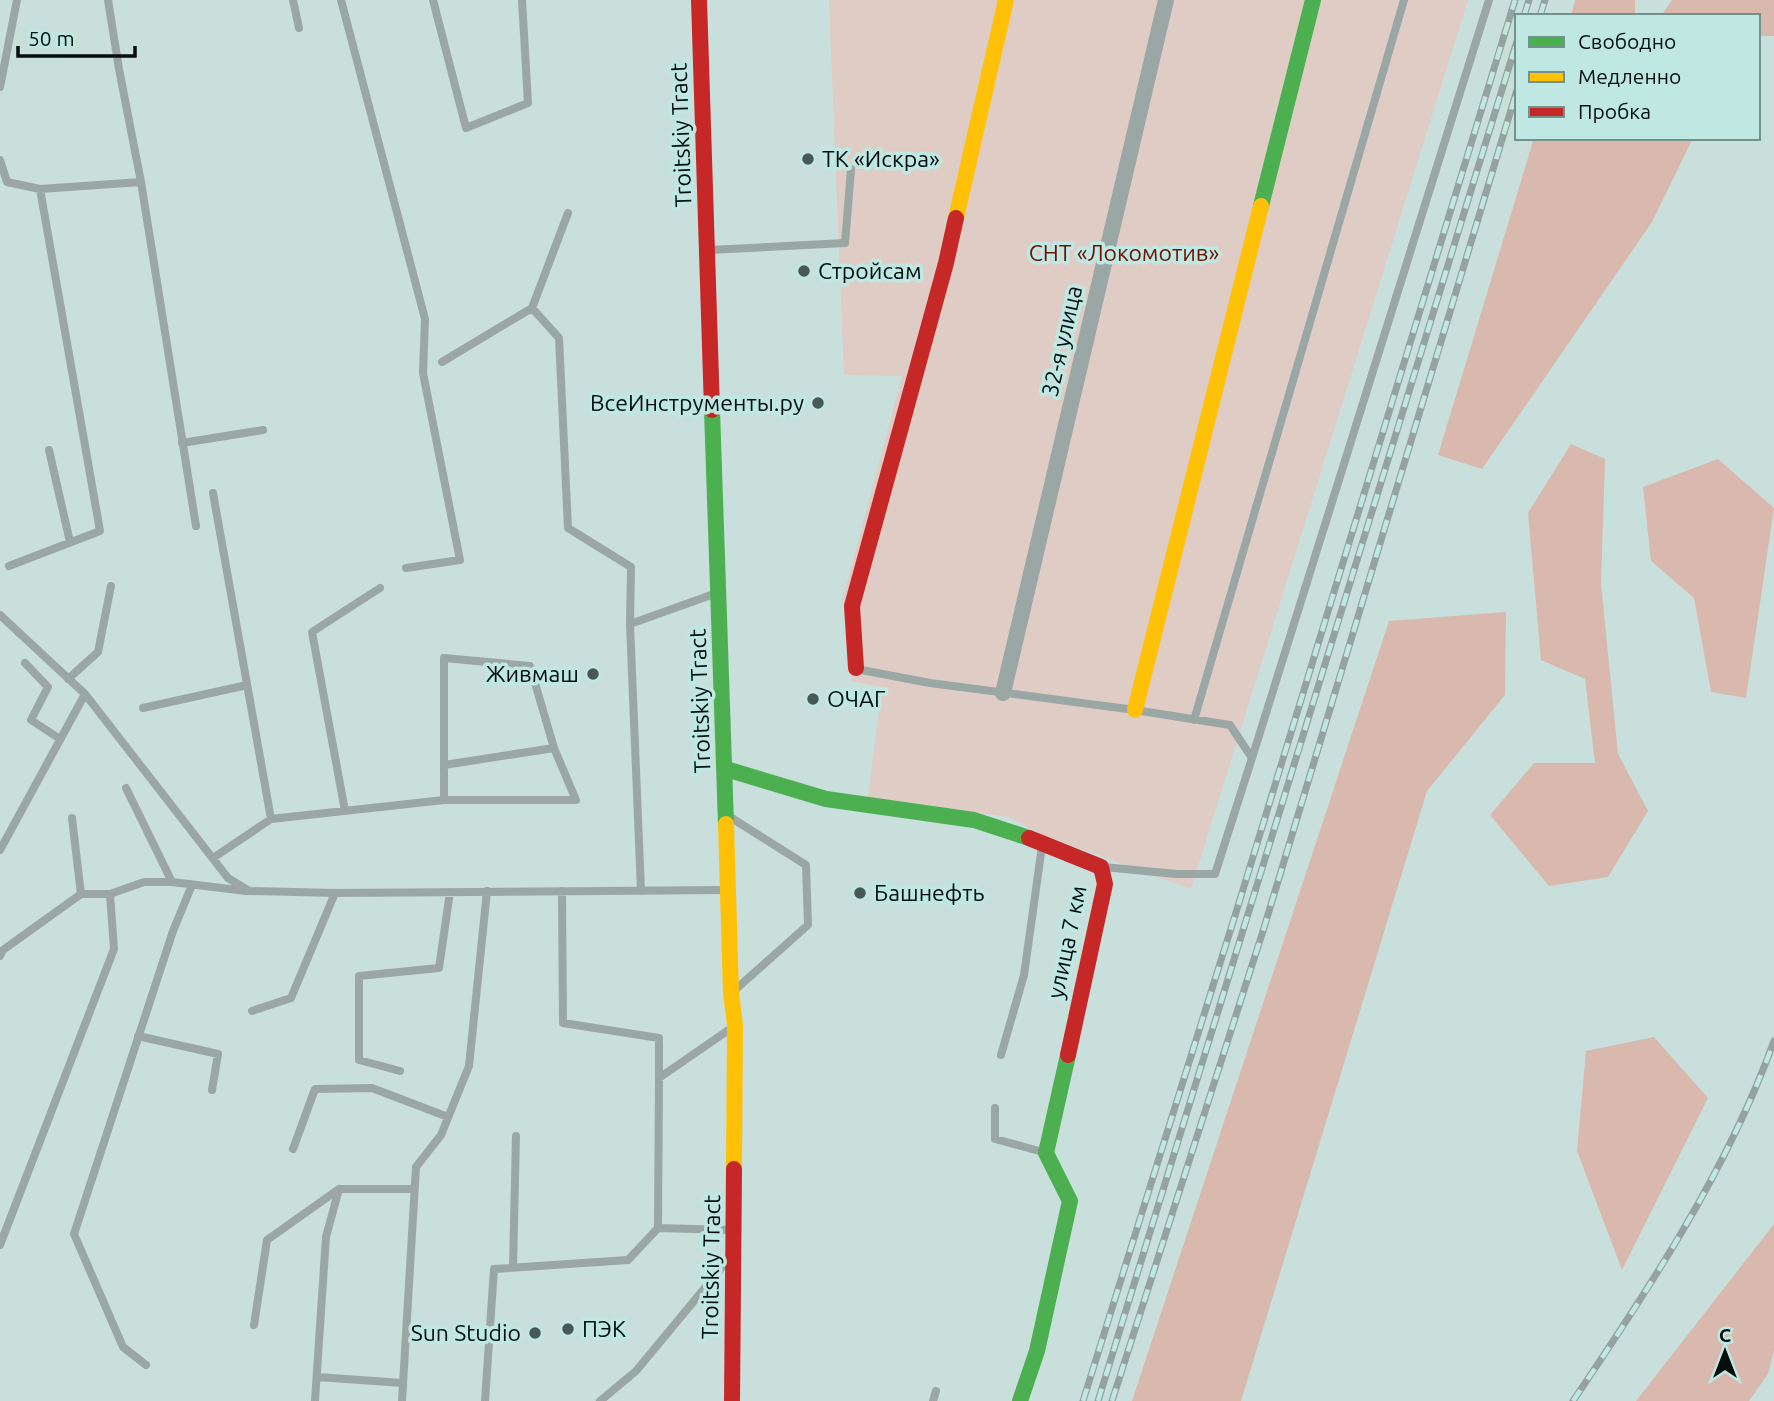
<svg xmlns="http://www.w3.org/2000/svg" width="1774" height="1401" font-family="Ubuntu,sans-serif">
	<rect width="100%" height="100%" fill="#c8dfdc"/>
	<!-- green -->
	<path fill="#dfccc4" d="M829,0H1468L1191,889L1043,835L1008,817L868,797L882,687L851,681L843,598L902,376L844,375Z"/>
	<!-- forest -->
	<path fill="#d9b9ae" d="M1575,0H1635V16H1571Z
		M1672,0H1774V36H1758V16H1661Z
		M1534,138H1693L1652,222L1482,469L1438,455Z
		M1571,444L1605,459L1601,583L1618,754L1648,811L1608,877L1549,886L1490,815L1534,763H1595L1585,679L1541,660L1528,513Z
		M1718,459L1774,508L1746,698L1711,692L1694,598L1651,561L1643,487Z
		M1506,612L1505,695L1427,791L1241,1401H1132L1389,621Z
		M1654,1037L1708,1098L1622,1270L1577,1151L1586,1051Z
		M1774,1224V1350L1768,1374L1749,1401H1636Z"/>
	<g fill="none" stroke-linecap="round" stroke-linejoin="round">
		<!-- lane -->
		<path stroke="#9aa7a5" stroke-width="8" d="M108,0L119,69L141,182L196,526
			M293,0L299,28
			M341,0L425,319L423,373L460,560L406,568
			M433,0L466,128L528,103L522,0
			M0,87L17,0
			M0,160L7,182L40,189L141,182
			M710,250L845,243L851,169
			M532,308L559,338L568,528L631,567L630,624
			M442,362L532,308L568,213
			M182,443L263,430
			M49,450L70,542
			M213,493L271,819
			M9,566L100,531L40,189
			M0,615L85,694L228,878L249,891L335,893L725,890
			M25,663L48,687L31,720L60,739
			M856,669L930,683L1135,710L1230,725L1252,758L1215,874H1176L1104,867
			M68,679L98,652L111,586
			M143,708L247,685
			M1194,720L1404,0
			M1252,758L1489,0
			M444,765L554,748
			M126,788L172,882
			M345,811L312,632L380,588
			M730,817L806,865L808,925L736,989
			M72,818L81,894
			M0,850L85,694
			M213,858L271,819L444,800V658L530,666L554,748L576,800H444
			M562,891L563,1023L659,1038V1078
			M641,891L630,624L714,594
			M0,956L3,950L81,894H110
			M252,1011L291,998L335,893
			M730,1029L659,1078L658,1228L731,1230
			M138,1036L218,1054L212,1090
			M1001,1055L1024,975L1042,846
			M400,1071L359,1060V976L439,968L450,892
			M995,1108V1139L1043,1152
			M293,1149L315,1089L372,1088L448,1117
			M0,1245L114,949L110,894L144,882H172L246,891
			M513,1268L516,1136
			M254,1325L267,1240L339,1189
			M146,1365L123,1347L74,1234L173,931L192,885
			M317,1377L403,1383
			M315,1401L326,1237L339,1189H413
			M402,1401L416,1167L441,1135L469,1066L487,891
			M485,1401L494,1269L628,1260L658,1228
			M600,1401L636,1371L728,1260
			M933,1401L936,1391"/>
		<!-- street -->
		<path stroke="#9aa7a5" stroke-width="16" d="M1003,693L1166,0"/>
		<!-- fast -->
		<path stroke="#4caf50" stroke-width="16" d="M1261,206L1313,0
			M712,410L726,824
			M726,769L826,799L974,820L1029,838
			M1020,1401L1037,1351L1070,1201L1046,1153L1068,1055"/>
		<!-- slow -->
		<path stroke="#ffc107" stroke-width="16" d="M956,218L1006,0
			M1135,710L1261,206
			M726,824L731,993L735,1025L734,1169"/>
		<!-- jam -->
		<path stroke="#c62828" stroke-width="16" d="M699,0L712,410
			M856,668L852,606L946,263L956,218
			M1029,838L1101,867L1105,884L1068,1055
			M732,1401L734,1169"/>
		<defs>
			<path id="rail" d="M1524,16L1529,0
				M1540,16L1545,0
				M1083,1401L1238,906L1515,0
				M1098,1401L1517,41
				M1112,1401L1263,931L1517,90
				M1573,1401C1650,1287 1727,1171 1774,1041"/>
		</defs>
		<!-- rail casing -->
		<use href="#rail" stroke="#95a3a0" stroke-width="7"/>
		<!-- rail -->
		<use href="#rail" stroke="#bfe8e3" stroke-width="4.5" stroke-dasharray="13" stroke-linecap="butt"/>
	</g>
	<!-- markers -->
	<g fill="#475855" stroke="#bfe8e3" stroke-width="2.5">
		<circle cx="808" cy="159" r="7"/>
		<circle cx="804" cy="271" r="7"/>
		<circle cx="818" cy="403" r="7"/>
		<circle cx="593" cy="674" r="7"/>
		<circle cx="813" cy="699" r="7"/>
		<circle cx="860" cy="893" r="7"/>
		<circle cx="568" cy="1329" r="7"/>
		<circle cx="535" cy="1333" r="7"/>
	</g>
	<g text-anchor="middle" stroke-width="7" stroke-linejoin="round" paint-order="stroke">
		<!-- street labels -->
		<g font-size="23" fill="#020f0d" stroke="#bfe8e3">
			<text transform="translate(681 135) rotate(-92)" y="8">Troitskiy Tract</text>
			<text transform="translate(1062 341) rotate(-77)" y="8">32-я улица</text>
			<text transform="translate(700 701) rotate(-92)" y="8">Troitskiy Tract</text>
			<text transform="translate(1067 942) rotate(-78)" y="8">улица 7 км</text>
			<text transform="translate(711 1267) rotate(-89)" y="8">Troitskiy Tract</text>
		</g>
		<!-- poi labels -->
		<g font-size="23" fill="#020f0d" stroke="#bfe8e3" text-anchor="start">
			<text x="822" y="167">ТК «Искра»</text>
			<text x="818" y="279">Стройсам</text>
			<text x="804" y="411" text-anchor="end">ВсеИнструменты.ру</text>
			<text x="579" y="682" text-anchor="end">Живмаш</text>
			<text x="827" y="707">ОЧАГ</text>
			<text x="874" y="901">Башнефть</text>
			<text x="582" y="1337">ПЭК</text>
			<text x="521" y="1341" text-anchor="end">Sun Studio</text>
		</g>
		<!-- park labels -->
		<g font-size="23" fill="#6e1300" stroke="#bfe8e3">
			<text x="1124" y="261">СНТ «Локомотив»</text>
		</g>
	</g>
	<!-- legend -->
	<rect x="1515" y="14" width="245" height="126" fill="#bfe8e3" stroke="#73918d" stroke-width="2"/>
	<rect x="1529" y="37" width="35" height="10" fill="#4caf50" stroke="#73918d" stroke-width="2"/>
	<text x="1578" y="49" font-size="21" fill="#020f0d">Свободно</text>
	<rect x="1529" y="72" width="35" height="10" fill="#ffc107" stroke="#73918d" stroke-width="2"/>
	<text x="1578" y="84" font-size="21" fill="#020f0d">Медленно</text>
	<rect x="1529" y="107" width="35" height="10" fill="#c62828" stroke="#73918d" stroke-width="2"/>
	<text x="1578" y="119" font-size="21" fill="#020f0d">Пробка</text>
	<!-- north arrow -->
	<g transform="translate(1725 1352)" stroke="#bfe8e3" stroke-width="5" paint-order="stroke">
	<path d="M0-5L12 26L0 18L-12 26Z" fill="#020f0d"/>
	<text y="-10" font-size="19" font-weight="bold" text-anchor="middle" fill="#020f0d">С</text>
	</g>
	<!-- scale -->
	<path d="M18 46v10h117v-10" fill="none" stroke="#020f0d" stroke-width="3.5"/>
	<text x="28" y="46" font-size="21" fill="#020f0d" stroke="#bfe8e3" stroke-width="5" paint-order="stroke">50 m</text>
</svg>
